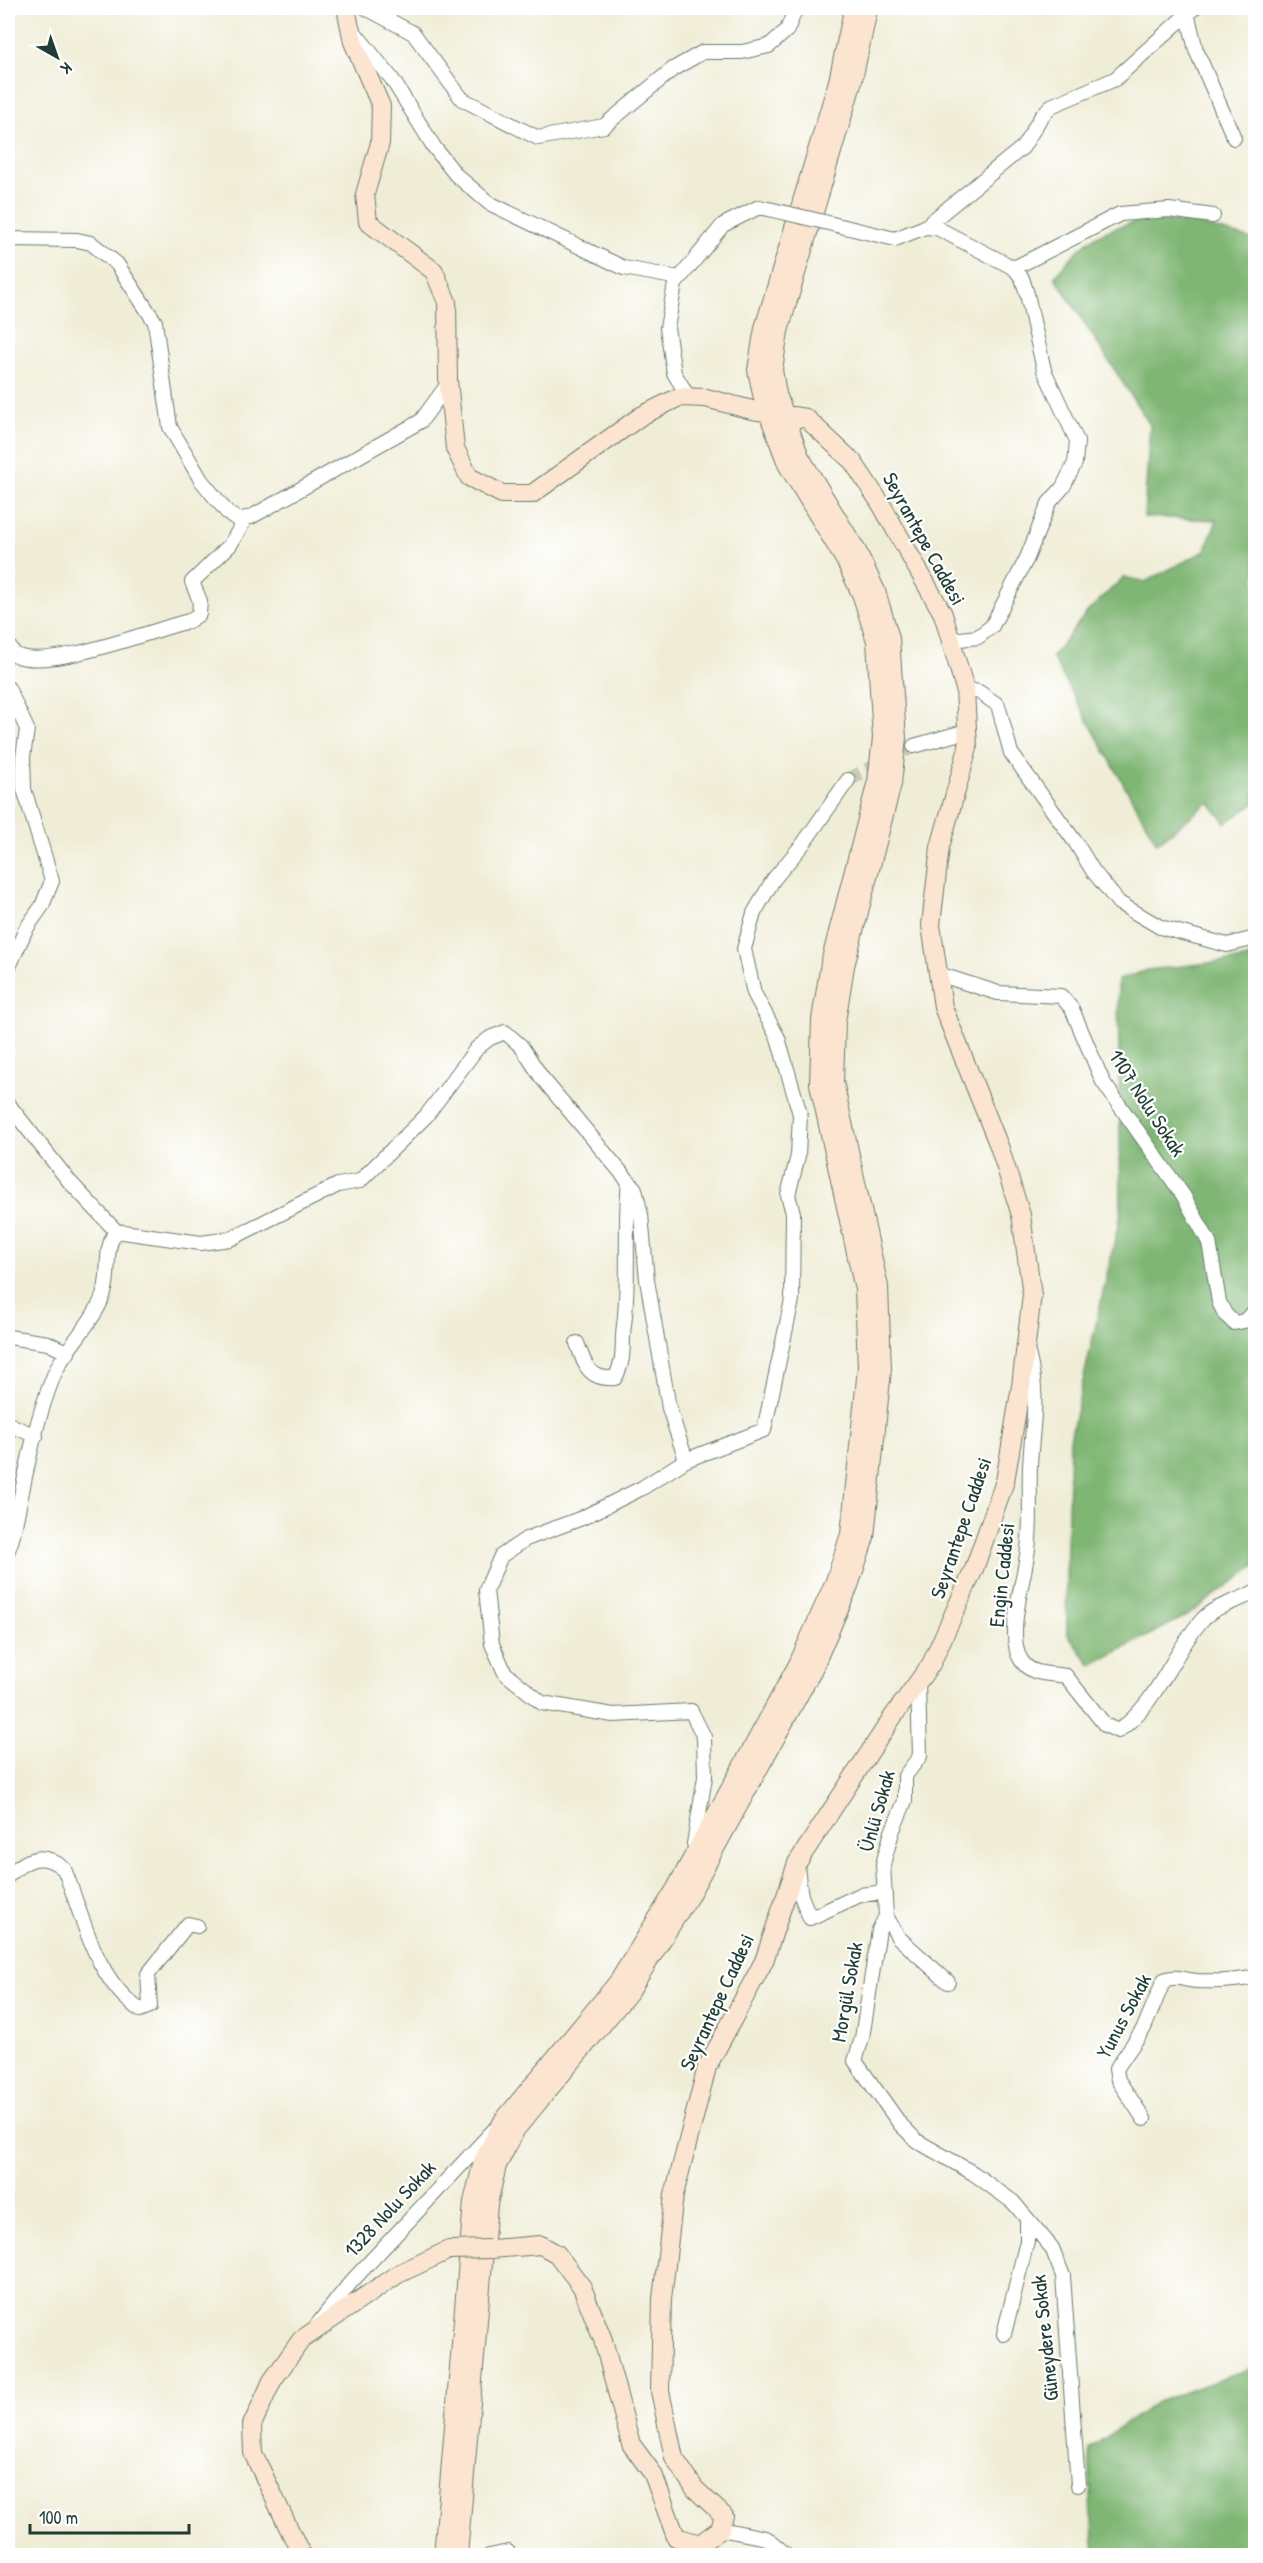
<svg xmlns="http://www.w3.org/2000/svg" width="1263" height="2563" font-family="'Patrick Hand',sans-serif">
	<rect width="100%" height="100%" fill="#fff"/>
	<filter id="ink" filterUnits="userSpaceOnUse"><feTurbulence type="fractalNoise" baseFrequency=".0167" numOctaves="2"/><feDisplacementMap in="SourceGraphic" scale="12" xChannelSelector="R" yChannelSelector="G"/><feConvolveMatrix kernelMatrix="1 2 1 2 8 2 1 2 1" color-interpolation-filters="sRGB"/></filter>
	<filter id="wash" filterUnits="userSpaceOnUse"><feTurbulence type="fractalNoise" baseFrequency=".008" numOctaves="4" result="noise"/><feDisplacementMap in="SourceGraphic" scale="24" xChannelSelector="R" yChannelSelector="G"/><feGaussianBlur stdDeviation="1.35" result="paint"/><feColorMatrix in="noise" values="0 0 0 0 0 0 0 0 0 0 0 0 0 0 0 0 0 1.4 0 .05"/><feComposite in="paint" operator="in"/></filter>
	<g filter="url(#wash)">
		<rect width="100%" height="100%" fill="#f0edd7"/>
		<!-- forest -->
		<path fill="#7fb673" stroke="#4f7a54" stroke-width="1.5" d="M1147,219L1198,224L1256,240L1255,803L1226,823L1209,802L1157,843L1052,657L1088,611L1124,577L1145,582L1205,551L1217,520L1144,517L1150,425L1055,277C1085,238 1099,230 1147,219Z
			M1255,954V1566L1188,1615L1091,1665L1067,1633L1066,1581L1070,1439L1121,1213L1118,980L1148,970L1245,959Z
			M1255,2367V2555H1097L1093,2545L1089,2449L1157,2402Z"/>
	</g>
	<g filter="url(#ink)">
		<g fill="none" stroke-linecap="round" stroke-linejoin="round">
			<!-- street-tunnel -->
			<path stroke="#c6cab6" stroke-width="14" stroke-dasharray="14 7" stroke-linecap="butt" d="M848,780L914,746"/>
			<defs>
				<path id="street" d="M366,8L413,33L462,99L538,138L604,126L673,69L703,52H742L769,46L787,30L796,8
					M1186,8L1196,50L1234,138
					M351,28L392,79L434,147L456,175L489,203L624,268L679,278
					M824,222L895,239L925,227L937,228L1014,268L1022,278L1027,294L1044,370L1077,441L1075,463L1063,487L1049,503L1027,558L992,626L978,637L951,640
					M925,227L1023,147L1041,117L1051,106L1115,79L1194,8
					M8,239L77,240L91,243L117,264L155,322L170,427L201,480L227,512L238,520L251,517L421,421L448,384
					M1014,268L1120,214L1169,210L1213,216
					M689,398L674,373L667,328L675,284L723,225L759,207L773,210
					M8,645C10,648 13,653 16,655C48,671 152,630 189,621L199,614L200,601L192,582L230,545L246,518
					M8,688L27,729L23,757L24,789L52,881L42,906L26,929L8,969
					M965,689L979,692L998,705L1011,753L1076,843L1093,871L1119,903L1160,927L1227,945L1256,938
					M914,746L967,731
					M938,974L998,993L1061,996L1072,1009L1103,1082L1183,1195L1209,1242L1219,1302L1225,1314L1234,1323L1244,1321L1256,1311
					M8,1104L69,1181L116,1231
					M8,1337L48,1343L68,1353
					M577,1343C585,1365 588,1380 615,1378C626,1358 621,1346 624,1325C630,1277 624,1229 629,1181
					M1028,1353C1040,1399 1032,1422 1030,1466C1029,1491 1031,1515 1029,1539C1028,1570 1004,1634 1021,1660C1031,1676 1049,1673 1066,1676L1105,1725L1118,1731C1158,1703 1171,1655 1202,1620C1216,1604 1239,1602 1256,1591
					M8,1424L36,1436
					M8,1550L12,1539C24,1485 33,1426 54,1375C66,1345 94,1324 104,1293C111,1272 103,1250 116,1231L201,1243L230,1239L338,1185L360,1181L426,1116L477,1048L490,1038L505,1032L521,1046L542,1078L635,1189L641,1215L647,1280L669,1408L686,1460
					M918,1683L920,1756L905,1776V1801L892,1832L883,1864L886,1916L898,1937L948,1982
					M694,1844L705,1777L704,1737L691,1711L613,1715L542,1703L505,1673L492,1644L486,1590L501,1556L526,1539L582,1518L642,1488L686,1460L764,1430L792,1300L793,1213L788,1195L798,1156L800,1114L778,1038L754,993L744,949L754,913L773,880L803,844L848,780
					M797,1868L801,1896L810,1918L860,1895L885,1892
					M8,1876C26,1859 43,1850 64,1869C84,1918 94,1978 140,2010L150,2006L148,1974L188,1924L197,1926
					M886,1916L879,1930L862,2038L855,2061L900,2124L917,2141L973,2173L1013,2202L1052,2248L1063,2276L1078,2485
					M1144,2119L1118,2080L1116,2069L1144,2028L1164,1980C1176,1975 1184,1980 1197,1981C1217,1982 1236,1981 1256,1977
					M317,2325L351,2282L494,2130
					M1004,2334L1027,2241V2221
					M720,2529L766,2538L788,2556
					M489,2556L508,2552"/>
				<path id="secondary" d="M346,8L353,42L381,106L380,143L365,194L368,222L434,271L447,302L448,380L455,448L469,477L502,494H532L641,416L679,397L706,398L752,410L806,418L853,462L881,504L943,614L965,689L968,748L940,847L931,925L943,1007L999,1146L1021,1215L1032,1295L1021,1386L1005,1481L974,1569L931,1664L894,1715L797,1863L764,1961L707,2067L674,2195L662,2299L660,2391L674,2458L695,2489L724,2516L720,2529L700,2544L676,2537L653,2474L631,2444L603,2340L582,2287L557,2254L541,2245L491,2249
					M302,2556L253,2453L252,2425L272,2381L301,2340L398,2274L449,2250
					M443,2556L473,2202L483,2161L503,2121L618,1982L675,1890L798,1664L835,1581L850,1534L867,1368L864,1289L819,1084L821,1020L830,963L877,781L882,738L876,641L862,596L845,560L787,464L763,399L757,370L764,328L838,81L852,15L851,8
					M458,2556L488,2204L497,2166L516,2129L630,1991L688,1898L812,1671L849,1586L865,1537L882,1369L879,1287L834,1082L836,1022L845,966L892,784L897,738L890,638L876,591L858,553L800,457L777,394L773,370L779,331L852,84L867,15L866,8"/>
			</defs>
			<!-- street casing -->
			<use href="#street" stroke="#687b6d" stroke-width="16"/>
			<!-- secondary casing -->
			<use href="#secondary" stroke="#687b6d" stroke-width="20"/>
			<!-- street -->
			<use href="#street" stroke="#fff" stroke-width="14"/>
			<!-- secondary -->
			<use href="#secondary" stroke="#fce5d0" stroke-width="18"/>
			<defs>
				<path id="street-bridge" d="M773,210L824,222"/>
				<path id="secondary-bridge" d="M449,2250L491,2249"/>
			</defs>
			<!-- street-bridge casing -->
			<use href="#street-bridge" stroke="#687b6d" stroke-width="16" stroke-linecap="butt"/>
			<!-- secondary-bridge casing -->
			<use href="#secondary-bridge" stroke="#687b6d" stroke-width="20" stroke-linecap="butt"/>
			<!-- street-bridge -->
			<use href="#street-bridge" stroke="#fff" stroke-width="14"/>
			<!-- secondary-bridge -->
			<use href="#secondary-bridge" stroke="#fce5d0" stroke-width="18"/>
		</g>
	</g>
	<g text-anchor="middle" stroke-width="4.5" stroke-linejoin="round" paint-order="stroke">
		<!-- street labels -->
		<g font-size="21" fill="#1f3d34" stroke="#fff">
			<text transform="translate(924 539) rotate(61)" y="7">Seyrantepe Caddesi</text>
			<text transform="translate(1147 1103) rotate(57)" y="7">1107 Nolu Sokak</text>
			<text transform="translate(961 1528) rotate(-71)" y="7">Seyrantepe Caddesi</text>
			<text transform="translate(1002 1575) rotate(-84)" y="7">Engin Caddesi</text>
			<text transform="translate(877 1811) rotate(-74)" y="7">Ünlü Sokak</text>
			<text transform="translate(847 1992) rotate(-80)" y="7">Morgül Sokak</text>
			<text transform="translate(717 2002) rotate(-65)" y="7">Seyrantepe Caddesi</text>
			<text transform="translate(1124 2016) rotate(-62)" y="7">Yunus Sokak</text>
			<text transform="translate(390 2209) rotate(-47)" y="7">1328 Nolu Sokak</text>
			<text transform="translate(1045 2338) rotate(-96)" y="7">Güneydere Sokak</text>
		</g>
	</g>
	<!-- margin -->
	<rect width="1263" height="2563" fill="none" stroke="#fff" stroke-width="30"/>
	<!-- north arrow -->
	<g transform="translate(57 57) rotate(140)" stroke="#ffffff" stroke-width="4.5" paint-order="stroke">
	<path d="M0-4.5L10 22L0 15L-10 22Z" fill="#1f3d34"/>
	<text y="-9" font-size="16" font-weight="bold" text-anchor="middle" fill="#1f3d34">K</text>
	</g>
	<!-- scale -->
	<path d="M30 2524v9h159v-9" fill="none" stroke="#1f3d34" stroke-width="3"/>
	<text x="39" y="2524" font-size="18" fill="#1f3d34" stroke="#ffffff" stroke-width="4.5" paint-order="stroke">100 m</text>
</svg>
